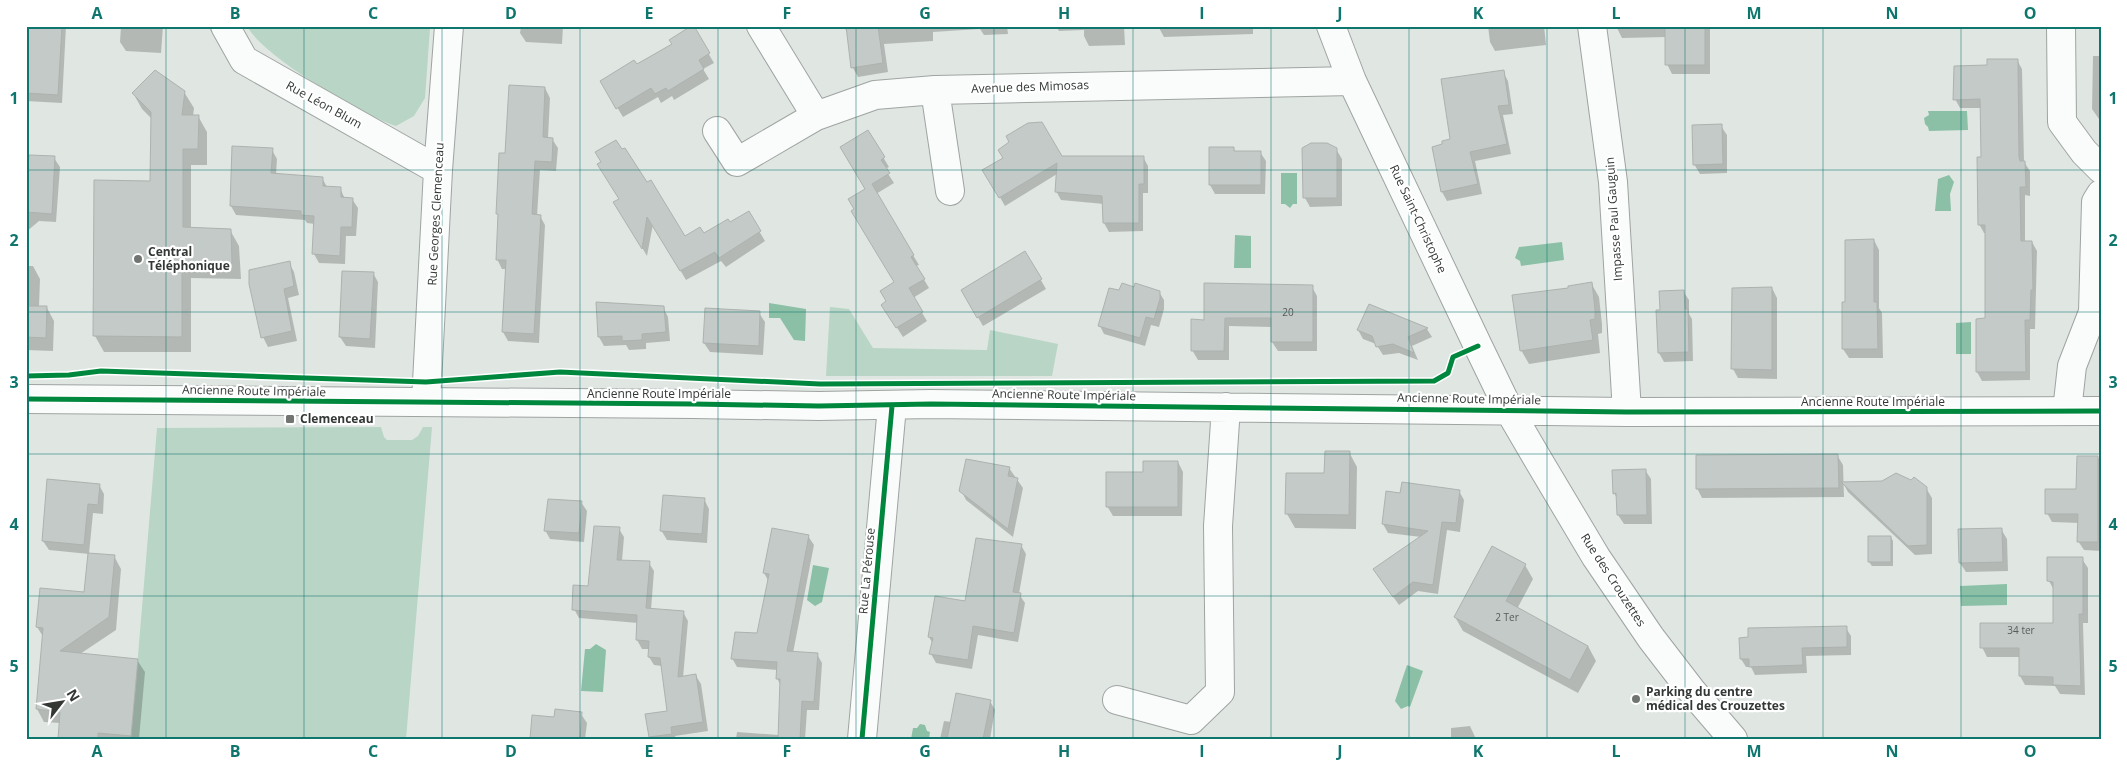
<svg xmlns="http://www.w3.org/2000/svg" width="2127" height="765" font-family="'Open Sans',sans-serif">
	<rect width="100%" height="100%" fill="#e0e7e3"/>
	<!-- green -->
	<path fill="#b9d5c6" d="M247,26H396L430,28L425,98L414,116L396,126C363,115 262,56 247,26Z
		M830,307L849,309L873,348L987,350L990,330L1058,344L1052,376H826Z
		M381,427L384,437L387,440H412L418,436L423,427H432L406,739H131L157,428Z"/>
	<!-- water -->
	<path fill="#8bc0a6" d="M1928,111H1967L1968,130L1929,131L1928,127L1925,124L1924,118L1929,115Z
		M1281,173H1297V204H1293L1290,208L1285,204H1281Z
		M1949,175L1954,182L1950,194L1951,211H1935L1938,179Z
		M1235,235L1251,236V268H1234Z
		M1562,242L1564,260L1521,266L1520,261L1515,258L1519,247Z
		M769,303L806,309L805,341L794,340L780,318H769Z
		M1971,322V354H1956V323Z
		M813,565L829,568L822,602L815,606L807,600Z
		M2007,584V605L1961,606L1960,586Z
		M596,644L606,650L603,692L581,691L585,649H590Z
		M1407,665L1423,671L1410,707L1408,706L1401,709L1395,701Z
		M920,724L925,725L927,731L930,732L929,739H911L913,728H917Z"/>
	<!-- shadow -->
	<path fill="#0003" d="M26,26H66L62,103L26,101Z
		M121,26H163L161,53L126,51L120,42Z
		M521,26H563L562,44L526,42L520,33Z
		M844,26H1007L1008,34L984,35L980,29L933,32V41L884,44L888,72L858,77L853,68L848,35Z
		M1056,26H1124L1125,45L1089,46L1084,36V30L1059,31Z
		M1158,26H1253V34L1164,37Z
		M1488,26H1544L1546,45L1495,51L1490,42Z
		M1616,26H1710V74H1672L1667,64V37L1622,38Z
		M693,27L714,63L703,69L709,79L674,100L672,96L661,103L658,97L623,117L601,81L636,66L674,45Z
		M2093,56H2101V122L2092,109Z
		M2017,60L2022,69L2024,162L2030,171V196L2025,195V242H2032L2037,251L2035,329H2030V380L1982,381L1977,372L1986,320V233H1984L1979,224L1982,158L1981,108H1960L1955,99L1988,67Z
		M1503,72L1508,81L1513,114L1503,115L1511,154L1475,161L1482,194L1447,201L1442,192L1433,148L1452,140Z
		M545,88L550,98L548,138L552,139L558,148L556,171L540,170L537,216H540L545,225L539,343L508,341L503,332L506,269H502L497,259L501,154L506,155Z
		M184,92L194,108L193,116H198L207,132V165H191V229L230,230L239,246L241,279L191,278V352H104L95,336L151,182L152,119L142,109L133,93Z
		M1721,126L1727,135V173L1700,174L1694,164Z
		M868,132L889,167L885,169L894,183L876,194L919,265L916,266L929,288L913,298L927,321L903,337L888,314V302L896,282L866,189Z
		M1234,149L1235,152H1260L1266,161L1265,194H1215L1210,185Z
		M1336,149L1342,159V206L1310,207L1305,198Z
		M272,150L277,159L276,175L322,178L327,187L340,188L345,199H352L358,208L356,236H346L345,264L319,263L314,254L315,224L307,223L305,220L236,215L231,206Z
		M1061,157H1143L1148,166V193H1143V231L1109,232L1104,223V204L1061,200L1056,191L1057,174L1005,206L984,170Z
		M54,158L60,167L56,222L39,221L26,232V169Z
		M620,200L684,238L703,235L730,224L748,213L765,241L726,267L721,261L686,280L653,224L647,256L615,202Z
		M1874,240L1879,250V308L1882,313L1883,358H1849L1843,349L1847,304Z
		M1025,252L1046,289L983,326L962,290Z
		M289,263L294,272L299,295L288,298L297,341L268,347L263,337Z
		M26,266H33L40,279L39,307L47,308L54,321L53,351L26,350Z
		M373,273L378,282L375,348L346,346L340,337Z
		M1591,283L1599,297L1602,324V333L1598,334L1600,353L1529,364L1521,350L1569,289Z
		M1312,287L1317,296V351H1278L1272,342L1273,327L1229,326V360H1198L1192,350L1205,321Z
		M1134,288L1159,292L1164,300V309L1159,327L1151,325L1145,346L1104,334L1100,326Z
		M1772,288L1777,298V379L1738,378L1733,369V290Z
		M1683,291L1689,300V314L1692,319L1693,361L1664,362L1659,353L1661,311Z
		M1370,305L1427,329L1432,337L1412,346L1418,360L1399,353L1383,355L1376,344L1363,339L1358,330Z
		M663,307L668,317L670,341L646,343V349L629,350L626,345L604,346L599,337Z
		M759,313L765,322L763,355L710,352L704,343Z
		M1349,452L1357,467L1356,529L1295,528L1287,514L1325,474Z
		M1837,455L1843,465L1844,497L1702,498L1697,488Z
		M2098,457L2101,463V551L2084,550L2078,541L2079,523L2052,522L2047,513L2078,490Z
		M1178,462L1183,472L1182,516H1113L1107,506L1144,473Z
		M1009,468L1023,488L1013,537L966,500L961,490Z
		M1645,470L1651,479L1652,524H1624L1618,515V500L1614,493Z
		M1843,483L1926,488L1932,498V554L1915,555L1848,492Z
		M99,485L104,494L103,514L93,513L89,554L114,556L121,569L116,630L80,654L137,660L145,672L139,739H59L60,723L44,722L37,709L44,638L37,627L85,594L89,554L49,550L43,541Z
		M1459,491L1464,500L1460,532L1447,530L1438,594L1418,591L1399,605L1380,578L1421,537L1388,533L1383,524Z
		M704,499L709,509L707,543L667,540L661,530Z
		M581,502L587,511L584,542L550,539L545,530Z
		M619,529L624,537L622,561L649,563L654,571L651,610L683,612L688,621L683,678L696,676L701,684L708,731L675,736L676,739H651L650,736L669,712L662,666L654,665L649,657L650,649H642L637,640L638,623L579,618L574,609L589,587Z
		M2001,529L2007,539L2008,571L1966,572L1960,563Z
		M808,536L814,545L793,653L817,654L822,663L819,710H807L805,739H736L737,732L779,735L781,686L777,678L778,670L737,667L732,658L758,634L769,582L764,573Z
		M1891,537L1893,541V566H1872L1869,562Z
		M1021,545L1026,554L1019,594L1025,603L1018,642L978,635L972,669L936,663L931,654L933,644L929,637L936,598L966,603Z
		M2082,559L2088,568V623H2083L2085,695L2060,694L2055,686L2025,685L2020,676V657H1987L1982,647L2054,624V590L2049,581Z
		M1525,565L1533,579L1517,609L1588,646L1596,661L1578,693L1463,631L1455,617Z
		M1846,628L1851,636V655L1806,656L1807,673L1755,675L1751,667H1746L1741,659Z
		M990,701L995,710L990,739H940L944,721L952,722Z
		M581,714L587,723L585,739H531L555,718Z
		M1470,726L1476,739H1451V728Z"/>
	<!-- building -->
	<path fill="#c4cac7" stroke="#adb2af" d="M26,26H62L58,95L26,93Z
		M691,26H694L710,53L699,60L704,69L668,91L666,88L655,94L651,88L616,109L600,81L634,60L637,64L672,44L669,40Z
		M846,26H878L883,63L851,68Z
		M1665,26H1705V65H1665Z
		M1987,59H2018L2019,157L2020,161H2025L2026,187H2020L2021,241H2032L2033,290H2031L2030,320H2025L2026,372H1976V319L1985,318V225H1978L1977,157H1981L1980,99L1953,100L1954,66L1987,65Z
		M155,70L185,91L182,115H199L198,149H183V227L231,229L232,263L182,262V337L93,336L94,180L150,181L151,112L132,93Z
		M1504,70L1509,105L1498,106L1507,144L1470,152L1478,184L1441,192L1432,147L1442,144V141L1450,139L1441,79Z
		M509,85L545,87L543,137L553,138L552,162L535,161L532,214L541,215L534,334L502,332L506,260H496L498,214H496L499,153H505Z
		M1042,122L1062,156H1144V184H1139V223H1103L1102,196L1055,192L1057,163L999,198L982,170L1003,158L998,150L1009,142L1006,136L1028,123Z
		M1722,124L1723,164L1693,165L1692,125Z
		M868,130L885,157L881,160L890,173L872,184L914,255L911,257L925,279L909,288L923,312L896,328L881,305L886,301L880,291L894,282L851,211L854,209L848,199L865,189L840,147Z
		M616,140L622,149L625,148L647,182L651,180L685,236L700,227L704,233L728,219L730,222L749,211L761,231L719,258L715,252L680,271L647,217L642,249L613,202L619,199L597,164L601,162L595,152Z
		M1311,143H1327L1337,148V198H1303L1302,148Z
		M232,146L273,148L271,173L323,177V186L341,187V197L353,198L352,227H341L340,256L312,254L314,216L301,215V211L230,206Z
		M1209,147H1234V151H1261V185H1209Z
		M29,155L55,156L52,214L26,212V168L28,169Z
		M1874,239V302H1877L1878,349H1842V302H1845V240Z
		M1025,251L1042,279L977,318L961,290Z
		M290,261L294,286L284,289L292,331L261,338L249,284V270Z
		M342,271L374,272L370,339L339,337Z
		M1592,282L1595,309V319L1590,320L1593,340L1520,351L1512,295L1568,288V286Z
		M1122,283L1134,287L1135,283L1160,291V299L1154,319L1146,317L1140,338L1098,326L1109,288L1119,290Z
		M1204,283L1313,285V342H1271V318H1225L1224,351H1191V319L1204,320Z
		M1772,287V370L1731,369L1732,288Z
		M1684,290L1685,309H1688L1689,352L1658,353L1656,310H1660L1659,291Z
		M596,302L664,306L666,332L642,334V340L622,341V336L598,337Z
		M1369,304L1428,328L1408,337L1414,353L1393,344L1376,347L1372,336L1357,330Z
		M26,306H47L46,338L26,337Z
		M705,308L760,311L759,346L703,343Z
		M1325,451H1350L1349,515L1285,514L1286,473H1324Z
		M1838,454L1839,488L1696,489V455Z
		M2077,456H2098V542H2077L2078,514H2045V489H2076Z
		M966,459L1010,467L1008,476L1018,478L1008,529L959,491Z
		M1143,461H1178V507H1106V472H1143Z
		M1646,469L1647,515H1617L1616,493L1613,494L1612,470Z
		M1896,473L1911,480L1914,477L1927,487V545L1908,546L1841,482L1882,481Z
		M47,479L100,484L98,505L88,504L84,545L42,541Z
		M1402,482L1460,490L1456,523L1442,522L1433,585L1413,582L1393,597L1373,569L1428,531L1382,524L1386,491L1400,493Z
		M663,495L705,498L702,534L660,531Z
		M548,499L582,501L579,533L544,531Z
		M594,526L620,527L617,560L650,561L646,608L684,611L678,677L696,674L703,722L671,727L672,734L649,737L645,714L667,711L660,658L648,657L649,641L636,640L637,615L572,610L573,585L588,586Z
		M772,528L809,535L787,651L818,653L814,702L802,701L800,739H778L780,679H776L777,662L731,659L735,632L757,633L769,574L763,573Z
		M2002,528L2003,562L1959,563L1958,529Z
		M1868,536H1891V562H1868Z
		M976,538L1022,544L1013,592L1021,593L1014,633L973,626L968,660L929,654L933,638L928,637L935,596L965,601Z
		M1492,546L1526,564L1506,601L1588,646L1570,680L1454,617Z
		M88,553L115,555L109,617L60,651L138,659L131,736L98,733V739H58L60,712L36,709L43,628L36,627L40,588L84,592Z
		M2047,557H2083V614H2079L2081,686L2053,685V677L2019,676V648H1980V623H2053V582L2047,581Z
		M1847,626V647L1802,648L1803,665L1749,667V659H1740L1739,638L1748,637V628Z
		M956,693L991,700L983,739H947Z
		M555,709L582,712L580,739H530L532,715L554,717Z"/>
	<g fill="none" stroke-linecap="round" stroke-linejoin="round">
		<defs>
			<path id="minor" d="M225,26L244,60L438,170
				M761,26L816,116L875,95L935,90L1352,81
				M1331,26L1352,81L1478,346L1509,410L1540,463L1596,557L1651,638L1691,690L1733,739
				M1592,26L1613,182L1627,412
				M2061,26L2062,122L2084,152L2101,169
				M935,90L950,191
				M717,131L737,162L816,116
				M26,399L693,404L819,406L931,404L1627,412L2101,411
				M426,402L438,170L449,26
				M2067,411L2072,366L2093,312L2096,202L2101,194
				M1117,700L1191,720L1220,692L1218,526L1226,407
				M862,739L892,406"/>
		</defs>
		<!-- minor casing -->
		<use href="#minor" stroke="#9fa4a1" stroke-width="30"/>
		<!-- minor -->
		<use href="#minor" stroke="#fafbfb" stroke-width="28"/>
		<defs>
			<path id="cycleway" d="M26,376L69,375L101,371L426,382L560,372L820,384L1434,381L1448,373L1453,357L1478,346
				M26,399L693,404L819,406L931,404L1627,412L2101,411
				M862,739L892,406"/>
		</defs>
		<!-- cycleway casing -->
		<use href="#cycleway" stroke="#fff" stroke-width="8"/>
		<!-- cycleway -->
		<use href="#cycleway" stroke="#00873e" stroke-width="5"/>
	</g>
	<!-- grid -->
	<path fill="none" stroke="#0f766e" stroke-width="1" stroke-opacity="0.55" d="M166,26V739M304,26V739M442,26V739M580,26V739M718,26V739M856,26V739M994,26V739M1133,26V739M1271,26V739M1409,26V739M1547,26V739M1685,26V739M1823,26V739M1961,26V739M26,170H2101M26,312H2101M26,454H2101M26,596H2101"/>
	<!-- markers -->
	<g fill="#707572" stroke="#fff" stroke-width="2">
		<circle cx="138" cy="259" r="5"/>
		<rect x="285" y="414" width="10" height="10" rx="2.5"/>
		<circle cx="1636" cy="699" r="5"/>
	</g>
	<g text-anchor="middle" stroke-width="4.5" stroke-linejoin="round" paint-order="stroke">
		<!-- number labels -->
		<g font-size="10" fill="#575c5a">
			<text x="1288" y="316">20</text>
			<text x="1507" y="621">2 Ter</text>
			<text x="2021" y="634">34 ter</text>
		</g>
		<!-- street labels -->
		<g font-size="12" fill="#333835" stroke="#fff">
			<text transform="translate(1030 87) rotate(-2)" y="4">Avenue des Mimosas</text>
			<text transform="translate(324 105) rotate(29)" y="4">Rue Léon Blum</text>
			<text transform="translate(436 214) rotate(-87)" y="4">Rue Georges Clemenceau</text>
			<text transform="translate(1418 219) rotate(65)" y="4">Rue Saint-Christophe</text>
			<text transform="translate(1614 219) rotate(-94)" y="4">Impasse Paul Gauguin</text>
			<text transform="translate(254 391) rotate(1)" y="4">Ancienne Route Impériale</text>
			<text x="659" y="398">Ancienne Route Impériale</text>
			<text transform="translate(1064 395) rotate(1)" y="4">Ancienne Route Impériale</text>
			<text transform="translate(1469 399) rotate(1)" y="4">Ancienne Route Impériale</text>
			<text x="1873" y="406">Ancienne Route Impériale</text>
			<text transform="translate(867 571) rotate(-85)" y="4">Rue La Pérouse</text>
			<text transform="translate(1613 580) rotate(57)" y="4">Rue des Crouzettes</text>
		</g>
		<!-- poi labels -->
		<g font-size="12" font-weight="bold" fill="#333835" stroke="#fff" text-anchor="start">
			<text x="148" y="256">Central<tspan x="148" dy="14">Téléphonique</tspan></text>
			<text x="300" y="423">Clemenceau</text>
			<text x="1646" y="696">Parking du centre<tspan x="1646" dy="14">médical des Crouzettes</tspan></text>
		</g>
	</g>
	<!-- border -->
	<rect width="2127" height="765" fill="none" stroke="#ffffff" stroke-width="55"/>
	<!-- north arrow -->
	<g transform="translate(62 702) rotate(59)" stroke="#ffffff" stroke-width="4" paint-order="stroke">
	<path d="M0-4L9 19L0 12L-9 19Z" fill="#333835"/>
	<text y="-8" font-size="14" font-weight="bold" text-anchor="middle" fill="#333835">N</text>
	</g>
	<rect x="28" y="28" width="2072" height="710" fill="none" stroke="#0f766e" stroke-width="2"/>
	<g font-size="16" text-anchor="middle" font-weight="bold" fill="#0f766e">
		<text x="97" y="19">A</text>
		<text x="235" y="19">B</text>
		<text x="373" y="19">C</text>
		<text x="511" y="19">D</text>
		<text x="649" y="19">E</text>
		<text x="787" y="19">F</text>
		<text x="925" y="19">G</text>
		<text x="1064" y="19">H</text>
		<text x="1202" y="19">I</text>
		<text x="1340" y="19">J</text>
		<text x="1478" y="19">K</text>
		<text x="1616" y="19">L</text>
		<text x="1754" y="19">M</text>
		<text x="1892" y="19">N</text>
		<text x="2030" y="19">O</text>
		<text x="14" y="104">1</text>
		<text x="2113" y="104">1</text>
		<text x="14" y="246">2</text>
		<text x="2113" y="246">2</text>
		<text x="14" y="388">3</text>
		<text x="2113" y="388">3</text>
		<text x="14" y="530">4</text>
		<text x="2113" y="530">4</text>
		<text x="14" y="672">5</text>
		<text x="2113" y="672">5</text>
		<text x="97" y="757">A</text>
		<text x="235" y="757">B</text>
		<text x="373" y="757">C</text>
		<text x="511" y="757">D</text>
		<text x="649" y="757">E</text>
		<text x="787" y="757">F</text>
		<text x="925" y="757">G</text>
		<text x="1064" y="757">H</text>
		<text x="1202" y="757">I</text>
		<text x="1340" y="757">J</text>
		<text x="1478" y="757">K</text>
		<text x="1616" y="757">L</text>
		<text x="1754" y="757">M</text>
		<text x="1892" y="757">N</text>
		<text x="2030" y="757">O</text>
	</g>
</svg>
